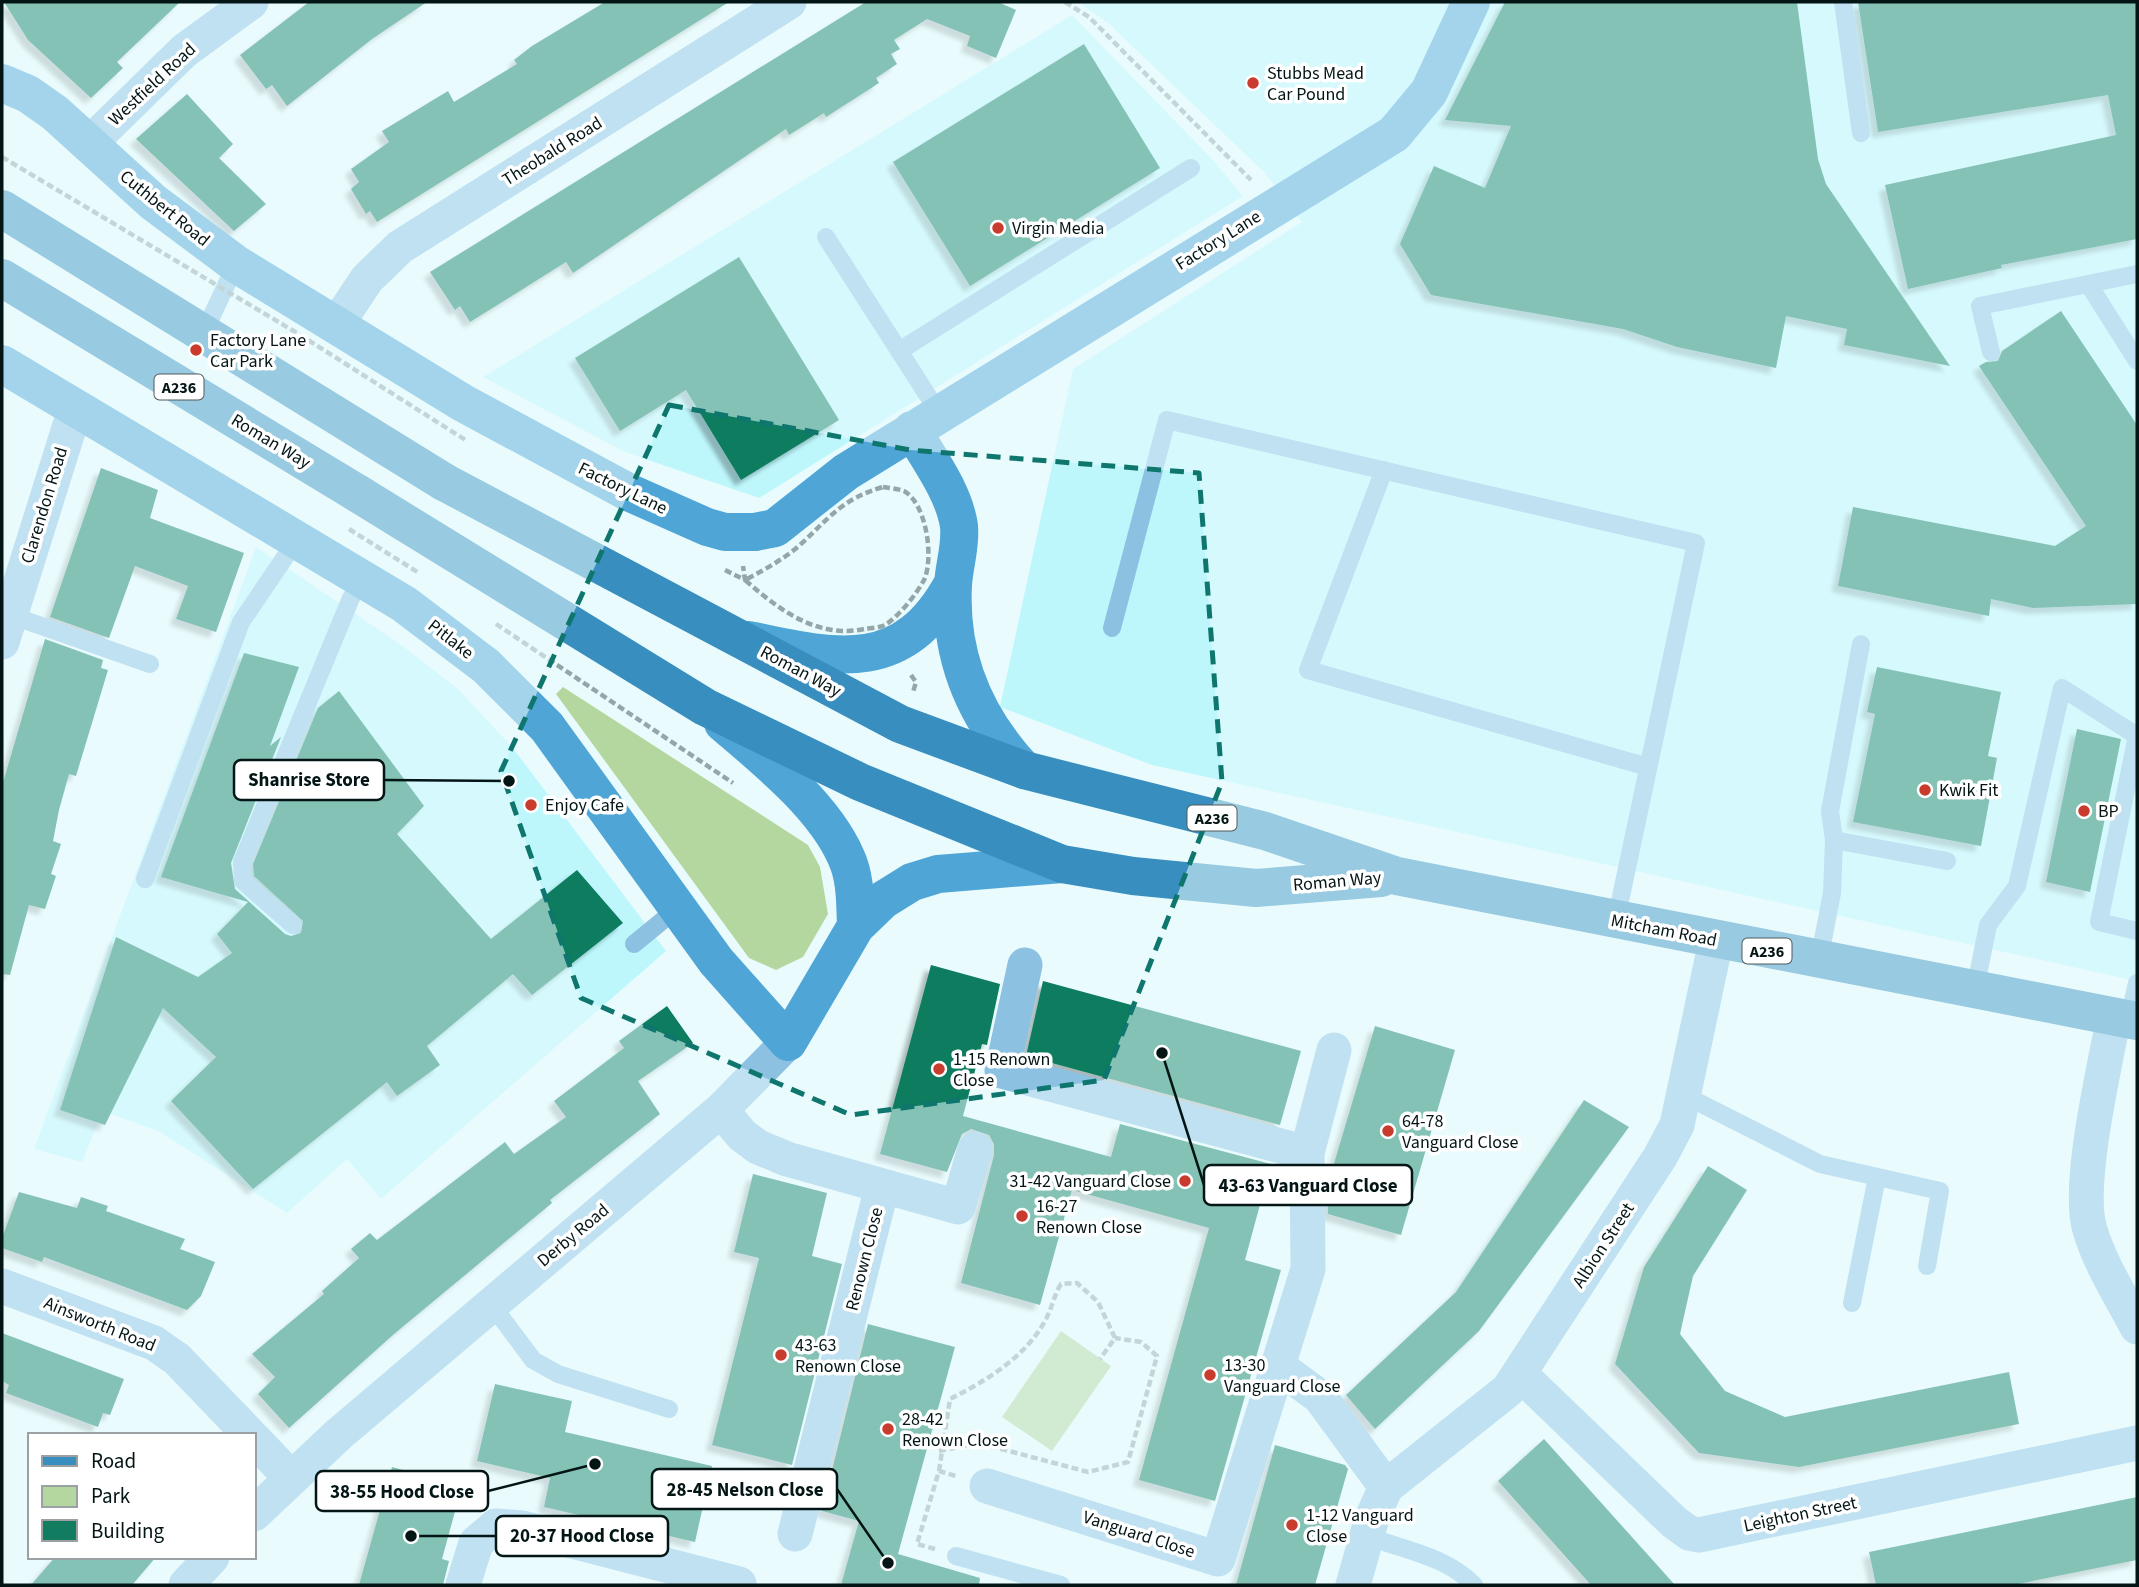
<svg xmlns="http://www.w3.org/2000/svg" width="2139" height="1587" font-family="'Source Sans 3',sans-serif">
	<defs>
		<filter id="shadow"><feDropShadow dx="-6" dy="6" stdDeviation="2" flood-color="#0004"/></filter>
	</defs>
	<rect width="100%" height="100%" fill="#e9fbfd"/>
	<!-- built -->
	<path fill="#bdf7fc" d="M1078,2H2137V981L1152,765L1000,707L1073,369L1302,222L1265,173L1108,23Z
		M1072,15L1212,159L1243,196L759,498L625,452L483,377Z
		M256,547L400,644L457,688L512,747L666,951L381,1199L347,1159L287,1213L160,1132L103,1111L82,1162L34,1149Z"/>
	<!-- green -->
	<path fill="#b4d79f" d="M563,687L808,845L820,867L828,914L803,957L776,970L749,958L556,694Z
		M1061,1331L1111,1366L1052,1451L1002,1417Z"/>
	<!-- building -->
	<path fill="#117c5f" filter="url(#shadow)" d="M4,2H180L117,62L123,68L91,98L28,40Z
		M309,2H427L372,39L287,106L272,85L266,89L240,55Z
		M605,2H729L377,222L370,211L366,214L351,189L359,182L351,169L389,142L382,131L448,91L454,102L517,64L514,60L532,46Z
		M866,2H998L1016,10L996,58L967,46L970,36L927,19L894,40L900,49L891,54L897,64L876,78L879,83L826,117L824,113L789,135L786,129L573,273L566,262L470,322L460,306L455,310L430,272Z
		M1505,2H1797L1818,159L1826,184L1950,366L1844,345L1847,329L1786,316L1776,368L1677,347L1623,329L1431,295L1400,244L1434,166L1485,188L1511,126L1445,120Z
		M1858,2H2137V239L2001,265L2002,268L1908,289L1885,185L2116,135L2108,95L1878,132Z
		M1084,44L1160,168L970,286L893,162Z
		M187,94L233,144L219,158L266,204L234,231L136,139Z
		M739,257L839,420L741,480L686,390L620,431L575,358Z
		M2061,311L2137,425V604L2033,608L1991,599L1989,616L1838,586L1853,507L2055,546L2086,526L1979,366L1986,362L1998,361L2002,351Z
		M101,468L158,490L150,518L244,553L216,632L176,619L188,586L135,566L109,638L50,617Z
		M45,639L103,660L101,668L108,670L76,776L69,774L59,810L53,841L61,844L51,874L56,876L45,909L29,905L10,975L2,974V786Z
		M244,653L299,667L270,746L281,737L231,863L235,889L285,934L291,936L301,933L303,921L254,876L253,864L318,708L339,691L424,806L397,834L491,939L577,870L623,923L532,995L513,974L427,1046L440,1065L397,1096L387,1082L253,1189L171,1101L216,1057L163,1008L105,1125L60,1110L116,937L198,977L232,953L217,934L248,902L161,877Z
		M1877,667L2001,692L1988,756L1997,758L1981,846L1853,822L1875,714L1867,712Z
		M2077,729L2121,739L2090,892L2046,882Z
		M931,965L1000,984L987,1045L982,1044L963,1116L1111,1157L1120,1124L1271,1164L1245,1260L1281,1270L1215,1501L1139,1480L1209,1228L1072,1190L1040,1305L961,1283L994,1155V1144L989,1135L971,1129L962,1134L947,1172L880,1154Z
		M1043,981L1301,1051L1280,1125L1026,1056Z
		M667,1006L693,1043L638,1081L660,1114L550,1200L552,1203L394,1334L289,1428L258,1394L275,1377L252,1354L324,1294L322,1291L359,1258L351,1249L370,1233L377,1240L505,1142L514,1154L566,1117L554,1101L624,1048L619,1041Z
		M1375,1026L1455,1050L1401,1235L1328,1214L1327,1187Z
		M1584,1100L1629,1127L1479,1331L1375,1429L1346,1395L1456,1292Z
		M1708,1166L1747,1190L1693,1276L1680,1334L1725,1391L1785,1417L2009,1372L2019,1424L1799,1467L1699,1453L1615,1364L1644,1267Z
		M753,1174L827,1193L812,1256L842,1264L792,1465L712,1445L759,1258L734,1252Z
		M19,1192L77,1208L81,1197L108,1206L106,1211L185,1239L180,1249L215,1262L201,1296L187,1310L44,1257L42,1262L2,1248V1238Z
		M868,1324L955,1347L898,1554L980,1578L979,1585H841L859,1521L822,1511Z
		M2,1333L124,1379L110,1415L103,1413L98,1427L6,1393L9,1385L2,1381Z
		M495,1384L572,1401L565,1432L712,1466L695,1542L544,1507L550,1478L477,1461Z
		M1544,1439L1675,1585H1591L1498,1481Z
		M1275,1445L1345,1465L1348,1469L1315,1585H1236Z
		M392,1467L462,1486L442,1559L449,1561L443,1585H359Z
		M2137,1497V1560L2013,1585H1876L1869,1552Z
		M55,1557H156L132,1585H31Z"/>
	<g fill="none" stroke-linecap="round" stroke-linejoin="round">
		<!-- path -->
		<path stroke="#94a6a8" stroke-width="4.5" stroke-dasharray="7 3.5" stroke-linecap="butt" d="M1065,2L1089,17L1251,180
			M883,487C889,488 899,489 904,491C927,504 934,559 924,580C916,595 899,616 885,625C879,628 870,628 864,629C817,639 778,609 745,580C764,570 784,559 800,545C830,517 842,499 883,487Z
			M725,570L745,580L743,566
			M496,624L733,783
			M911,675L916,682L913,692
			M939,1451L979,1443L1088,1472L1128,1462L1157,1356L1141,1342L1115,1338
			M939,1471L950,1399C986,1381 1027,1356 1046,1319C1052,1308 1054,1295 1061,1284L1077,1283L1098,1302L1115,1338L1100,1359
			M935,1549L917,1544L939,1471L956,1476"/>
		<!-- lane -->
		<path stroke="#8cc1e2" stroke-width="18" d="M1843,2L1861,133
			M826,237L939,413
			M2089,285L2137,361
			M202,337L236,264
			M899,351L1191,168
			M1991,352L1980,306L2137,274
			M1384,470L1308,670L1648,767
			M10,615L150,664
			M1112,628L1167,420L1696,543L1616,920
			M1834,840L1947,861
			M145,879L241,622L296,541
			M293,925L243,881L242,862L351,598L363,579
			M634,944L679,907
			M1819,960L1832,893L1834,840L1830,811L1861,644
			M1975,990L1988,925L2017,886L2062,688L2137,736L2099,922L2137,931
			M2129,1019L2137,983
			M1684,1095L1820,1164L1940,1191L1927,1266
			M1852,1303L1877,1177
			M492,1305L533,1360L558,1374L669,1409
			M1367,1536C1404,1550 1446,1556 1474,1585
			M956,1556L1061,1585"/>
		<!-- street -->
		<path stroke="#8cc1e2" stroke-width="35" d="M89,144L184,51L251,2
			M337,324L367,279L400,247L789,2
			M2,642L75,409
			M1025,965L1002,1071L1307,1153
			M2114,1016C2105,1066 2076,1186 2090,1230C2100,1264 2121,1296 2137,1327
			M721,1110L742,1135L758,1147L787,1159L958,1207L975,1149
			M2,1286L154,1343L177,1359L250,1435
			M1278,1366L1320,1397L1386,1487
			M1520,1374L1674,1522L1689,1533L1699,1535L2137,1443
			M254,1439L290,1477
			M987,1486L1218,1559L1308,1269L1307,1153L1334,1050
			M254,1514L339,1434L721,1110L788,1042
			M795,1534L882,1187
			M186,1585L212,1557
			M463,1585L476,1543L496,1526L522,1528L739,1584
			M1353,1585L1372,1518L1386,1487L1508,1390L1660,1157L1677,1125L1716,941"/>
		<!-- secondary -->
		<path stroke="#4fa5d6" stroke-width="38" d="M2,83L28,94L55,113L153,202L236,264L463,403L628,492L707,527L725,532H755L775,528L846,472L1394,134L1429,92L1471,2
			M2,364L404,604L486,666L547,727L716,961L788,1042L856,926L883,900L912,882L938,874L1062,864
			M912,430C929,459 954,492 959,526C961,547 954,565 953,585C949,658 975,718 1024,770
			M749,640C837,659 903,675 953,583
			M723,723C764,758 824,806 846,857C856,878 855,903 856,926"/>
		<!-- primary -->
		<path stroke="#378ebf" stroke-width="38" d="M444,482L900,724L1024,770L1265,831L1397,876L2137,1021
			M357,493L705,707L860,782L1062,864L1133,876L1256,888L1381,878"/>
		<!-- path-bridge -->
		<path stroke="#94a6a8" stroke-width="4.5" stroke-dasharray="7 3.5" stroke-linecap="butt" d="M2,157L297,333L467,441
			M349,529L419,573"/>
		<!-- primary-bridge -->
		<path stroke="#378ebf" stroke-width="38" d="M2,209L444,482
			M2,278L357,493"/>
	</g>
	<!-- marked area -->
	<path d="M0 0H2139V1587H0ZM669,405L910,450L1199,473L1222,782L1104,1080L851,1115L581,998L501,771Z" fill="#e9fbfd" fill-opacity=".55" fill-rule="evenodd"/>
	<path fill="none" stroke="#0f766e" stroke-width="5" stroke-dasharray="14 9" stroke-linejoin="round" d="M669,405L910,450L1199,473L1222,782L1104,1080L851,1115L581,998L501,771Z"/>
	<!-- markers -->
	<g fill="#c93c2d" stroke="#fff" stroke-width="2.5">
		<circle cx="1253" cy="83" r="7"/>
		<circle cx="998" cy="228" r="7"/>
		<circle cx="196" cy="350" r="7"/>
		<circle cx="1925" cy="790" r="7"/>
		<circle cx="531" cy="805" r="7"/>
		<circle cx="2084" cy="811" r="7"/>
		<circle cx="939" cy="1069" r="7"/>
		<circle cx="1388" cy="1131" r="7"/>
		<circle cx="1185" cy="1181" r="7"/>
		<circle cx="1022" cy="1216" r="7"/>
		<circle cx="781" cy="1355" r="7"/>
		<circle cx="1210" cy="1375" r="7"/>
		<circle cx="888" cy="1429" r="7"/>
		<circle cx="1292" cy="1525" r="7"/>
	</g>
	<g text-anchor="middle" stroke-width="7" stroke-linejoin="round" paint-order="stroke">
		<!-- shield labels -->
		<g fill="#fff" stroke="#4f5b5c" stroke-width="2">
			<rect x="154.5" y="374.5" width="49" height="25" rx="5"/>
			<rect x="1187.5" y="805.5" width="49" height="25" rx="5"/>
			<rect x="1742.5" y="938.5" width="49" height="25" rx="5"/>
		</g>
		<g font-size="16" font-weight="bold" fill="#041516">
			<text x="179" y="393">A236</text>
			<text x="1212" y="824">A236</text>
			<text x="1767" y="957">A236</text>
		</g>
		<!-- poi labels -->
		<g font-size="18" fill="#041516" stroke="#fff" text-anchor="start">
			<text x="1267" y="79">Stubbs Mead<tspan x="1267" dy="21">Car Pound</tspan></text>
			<text x="1012" y="234">Virgin Media</text>
			<text x="210" y="346">Factory Lane<tspan x="210" dy="21">Car Park</tspan></text>
			<text x="1939" y="796">Kwik Fit</text>
			<text x="545" y="811">Enjoy Cafe</text>
			<text x="2098" y="817">BP</text>
			<text x="953" y="1065">1-15 Renown<tspan x="953" dy="21">Close</tspan></text>
			<text x="1402" y="1127">64-78<tspan x="1402" dy="21">Vanguard Close</tspan></text>
			<text x="1171" y="1187" text-anchor="end">31-42 Vanguard Close</text>
			<text x="1036" y="1212">16-27<tspan x="1036" dy="21">Renown Close</tspan></text>
			<text x="795" y="1351">43-63<tspan x="795" dy="21">Renown Close</tspan></text>
			<text x="1224" y="1371">13-30<tspan x="1224" dy="21">Vanguard Close</tspan></text>
			<text x="902" y="1425">28-42<tspan x="902" dy="21">Renown Close</tspan></text>
			<text x="1306" y="1521">1-12 Vanguard<tspan x="1306" dy="21">Close</tspan></text>
		</g>
		<!-- street labels -->
		<g font-size="18" fill="#041516" stroke="#fff">
			<text transform="translate(152 84) rotate(-43)" y="6">Westfield Road</text>
			<text transform="translate(552 151) rotate(-32)" y="6">Theobald Road</text>
			<text transform="translate(165 208) rotate(39)" y="6">Cuthbert Road</text>
			<text transform="translate(1218 240) rotate(-32)" y="6">Factory Lane</text>
			<text transform="translate(271 441) rotate(31)" y="6">Roman Way</text>
			<text transform="translate(623 488) rotate(26)" y="6">Factory Lane</text>
			<text transform="translate(44 505) rotate(-73)" y="6">Clarendon Road</text>
			<text transform="translate(451 639) rotate(38)" y="6">Pitlake</text>
			<text transform="translate(801 671) rotate(28)" y="6">Roman Way</text>
			<text transform="translate(1337 881) rotate(-5)" y="6">Roman Way</text>
			<text transform="translate(1664 930) rotate(11)" y="6">Mitcham Road</text>
			<text transform="translate(573 1235) rotate(-40)" y="6">Derby Road</text>
			<text transform="translate(1603 1245) rotate(-57)" y="6">Albion Street</text>
			<text transform="translate(864 1259) rotate(-76)" y="6">Renown Close</text>
			<text transform="translate(100 1324) rotate(22)" y="6">Ainsworth Road</text>
			<text transform="translate(1800 1514) rotate(-12)" y="6">Leighton Street</text>
			<text transform="translate(1139 1534) rotate(18)" y="6">Vanguard Close</text>
		</g>
	</g>
	<!-- callouts -->
	<path fill="none" stroke="#041516" stroke-width="2.5" d="M509 781L384 780M1162 1053L1204 1185M888 1563L837 1489M595 1464L488 1491M411 1536L496 1536"/>
	<g fill="#041516" stroke="#fff" stroke-width="2.5">
		<circle cx="509" cy="781" r="7"/>
		<circle cx="1162" cy="1053" r="7"/>
		<circle cx="888" cy="1563" r="7"/>
		<circle cx="595" cy="1464" r="7"/>
		<circle cx="411" cy="1536" r="7"/>
	</g>
	<g fill="#fff" stroke="#041516" stroke-width="2.5">
		<rect x="234" y="760" width="150" height="40" rx="7"/>
		<rect x="1204" y="1165" width="208" height="40" rx="7"/>
		<rect x="652" y="1469" width="185" height="40" rx="7"/>
		<rect x="316" y="1471" width="172" height="40" rx="7"/>
		<rect x="496" y="1516" width="172" height="40" rx="7"/>
	</g>
	<g font-size="19" text-anchor="middle" font-weight="bold" fill="#041516">
		<text x="309" y="786">Shanrise Store</text>
		<text x="1308" y="1192">43-63 Vanguard Close</text>
		<text x="745" y="1496">28-45 Nelson Close</text>
		<text x="402" y="1498">38-55 Hood Close</text>
		<text x="582" y="1542">20-37 Hood Close</text>
	</g>
	<!-- border -->
	<rect width="2139" height="1587" fill="none" stroke="#041516" stroke-width="7"/>
	<!-- legend -->
	<rect x="28" y="1433" width="228" height="126" fill="#ffffff" stroke="#9ba1a2" stroke-width="2"/>
	<rect x="42" y="1456" width="35" height="10" fill="#378ebf" stroke="#9ba1a2" stroke-width="2"/>
	<text x="91" y="1468" font-size="21" fill="#041516">Road</text>
	<rect x="42" y="1486" width="35" height="21" fill="#b4d79f" stroke="#9ba1a2" stroke-width="2"/>
	<text x="91" y="1503" font-size="21" fill="#041516">Park</text>
	<rect x="42" y="1520" width="35" height="21" fill="#117c5f" stroke="#9ba1a2" stroke-width="2"/>
	<text x="91" y="1538" font-size="21" fill="#041516">Building</text>
</svg>
